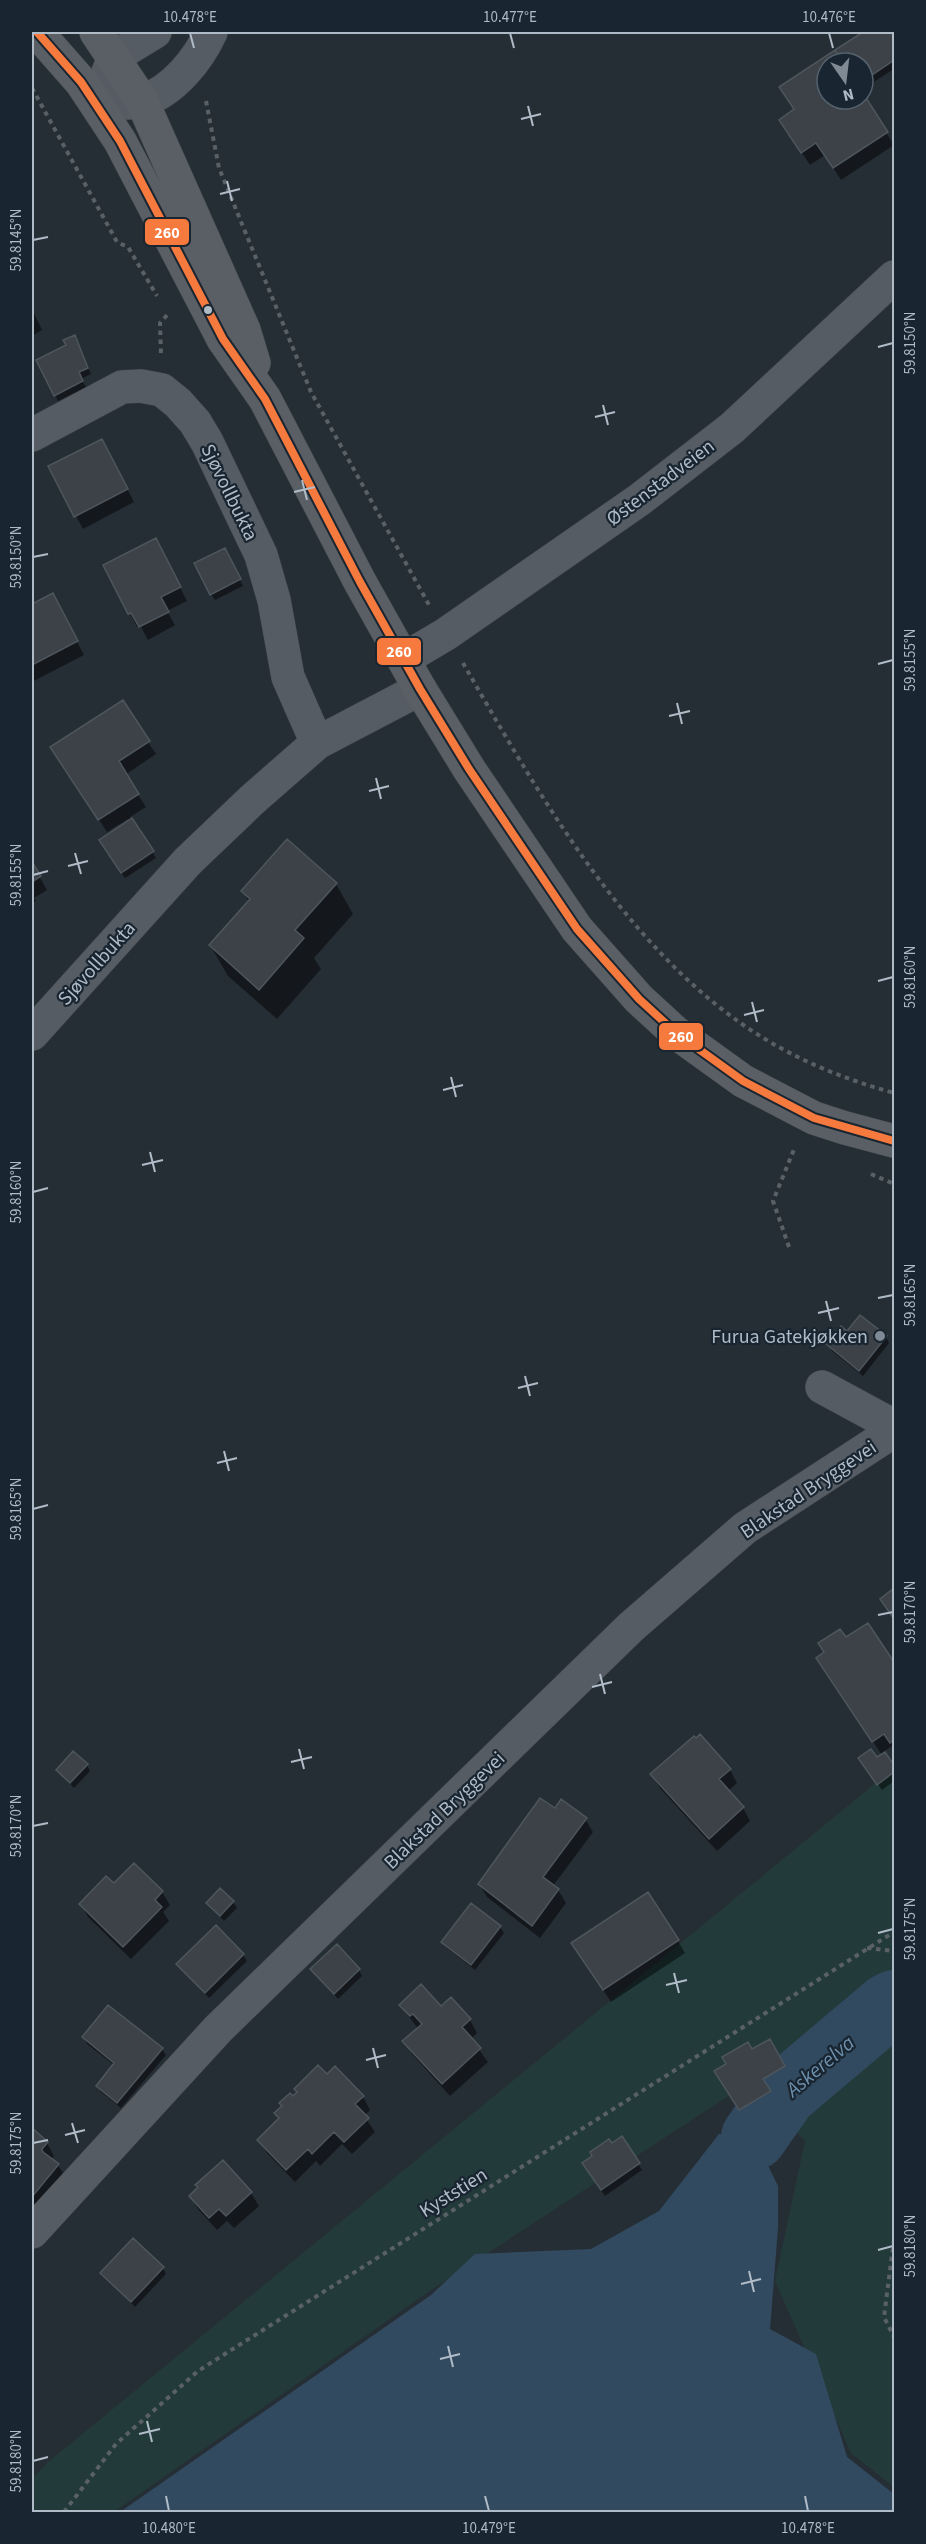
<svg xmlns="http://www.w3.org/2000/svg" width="926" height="2544" font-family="'Source Sans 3',sans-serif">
	<rect width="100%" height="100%" fill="#262e35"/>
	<!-- green -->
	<path fill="#233a3b" d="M894,1768V2487L851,2453L775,2281L805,2141L750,2082L431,2290L114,2512H32V2479L47,2463Z"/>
	<!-- water -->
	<path fill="#314a60" d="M719,2134L754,2137L778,2186V2228L770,2329L816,2354L847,2457L894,2494V2512H120L431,2295L475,2254L591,2249L659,2211Z"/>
	<!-- shadow -->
	<path fill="#0007" d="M866,32H889L894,40V69L863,89V63H827V99H863V96L894,145L841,180L825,155L810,165L789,133L796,110L781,87Z
		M32,309L42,330L32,336Z
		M77,343L91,374L81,379L86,387L58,401L55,395Z
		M109,454L134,502L83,529L76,516Z
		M162,552L187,601L167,611L175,625L148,640L140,625L137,627L105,565Z
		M228,556L243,586L215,600L211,594Z
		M52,595L84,655L32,682V606Z
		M148,742L156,754L125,775L146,807L130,817L156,858L125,878L104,846L129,821L128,819L107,832L60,760Z
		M32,864L47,890L34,898L36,901L32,903Z
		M336,884L353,914L314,958L321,969L277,1019L228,976L210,945L249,902L243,891Z
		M886,1337L889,1343L863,1376L832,1351L828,1344Z
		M867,1625L894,1665V1749L892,1746L883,1752L894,1768V1781L882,1790L864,1765L882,1755L818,1659Z
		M87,1765L90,1771L74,1788L58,1770Z
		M730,1770L737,1783L728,1791L743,1808L750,1821L717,1851L660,1788L652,1775Z
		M555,1811L585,1819L593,1832L553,1886L558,1890L566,1903L540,1938L487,1897L479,1884Z
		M134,1865L162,1892L170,1905L163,1912L169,1921L131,1959L88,1917L81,1904L114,1886Z
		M233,1902L237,1908L224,1921L208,1903Z
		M500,1927L504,1933L475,1970L447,1948L443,1942Z
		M678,1941L685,1953L611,2002L581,1956Z
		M243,1955L247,1961L209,1998L178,1965Z
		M312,1969L359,1970L362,1976L338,1999Z
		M401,2005L441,2008L470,2020L477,2033L471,2039L488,2062L450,2096L412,2054L404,2041L418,2029Z
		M84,2037L162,2049L166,2055L121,2108L101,2092L97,2086L114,2065L87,2044Z
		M769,2041L792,2079L770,2092L777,2105L747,2122L723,2085L752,2051Z
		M327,2076L363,2097L370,2110L364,2116L375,2132L352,2154L342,2144L320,2166L316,2161L295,2182L267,2153L259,2140L280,2120L276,2113L298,2093L295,2090Z
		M32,2130L47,2143L54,2156L51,2159L58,2165L66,2178L40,2209L32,2202Z
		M621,2138L642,2170L605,2196L587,2169Z
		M222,2162L251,2193L259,2206L234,2228L227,2221L217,2230L198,2209L190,2196Z
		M133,2240L163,2268L166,2274L135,2307L102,2273Z"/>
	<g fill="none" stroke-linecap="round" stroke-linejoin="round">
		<!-- river -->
		<path stroke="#314a60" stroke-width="66" d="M754,2137L784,2094L887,2007L894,2003"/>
	</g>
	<!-- building -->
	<path fill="#3c4248" stroke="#4e565d" stroke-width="1.5" d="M863,32H891L894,37V60L863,81V63H843L835,50Z
		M835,50L843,63H827V99H863V93L888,132L833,168L816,143L801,153L779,120L794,109L779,87Z
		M75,335L88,368L79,372L83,381L54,396L36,360L66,345L63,340Z
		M102,439L128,489L74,517L48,466Z
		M156,538L181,587L161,597L169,612L139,627L131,613L128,614L103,565Z
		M225,548L241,579L210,595L194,563Z
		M53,593L78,641L32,665V604Z
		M123,700L150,741L119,761L139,794L98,820L50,747Z
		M132,818L154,851L121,873L99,840Z
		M287,839L337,883L295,930L304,938L259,990L209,945L250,899L241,891Z
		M32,862L41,876L32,882Z
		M860,1315L887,1336L859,1371L826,1344L841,1326L847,1331Z
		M894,1588V1619L880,1599Z
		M868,1623L894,1662V1739L890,1743L884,1734L872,1742L816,1658L824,1652L818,1643L840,1629L846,1637Z
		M700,1734L731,1769L719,1779L744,1807L709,1839L650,1774L694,1736L696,1738Z
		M871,1749L877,1757L885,1752L894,1765V1772L877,1785L858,1758Z
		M73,1751L88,1764L70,1783L56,1770Z
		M540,1798L555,1808L561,1799L587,1818L543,1877L559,1889L532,1926L478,1884Z
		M134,1863L163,1891L155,1900L162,1907L123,1947L79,1904L106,1876L114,1883Z
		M220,1888L234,1901L220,1916L206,1903Z
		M648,1892L679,1940L603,1990L571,1943Z
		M471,1903L501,1926L471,1965L441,1942Z
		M216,1925L244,1954L205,1993L176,1964Z
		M337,1944L360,1969L334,1994L310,1969Z
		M421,1984L441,2006L451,1997L471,2019L462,2027L481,2048L442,2084L402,2041L422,2024L413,2014L410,2016L399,2005Z
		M108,2005L163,2048L117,2103L96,2086L114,2063L82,2037Z
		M770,2039L785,2066L763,2079L771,2091L739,2110L714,2071L726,2064L722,2057L748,2042L752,2049Z
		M318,2065L327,2074L335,2066L364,2096L355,2104L369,2118L344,2142L334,2132L312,2154L308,2149L286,2170L257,2140L279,2118L274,2113L282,2106L279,2103L290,2093L293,2096L297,2092L294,2089Z
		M32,2128L48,2142L42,2149L43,2152L59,2164L32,2197Z
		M622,2136L640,2163L601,2190L582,2163L592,2156L590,2152L609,2139L612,2143Z
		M223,2160L252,2192L226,2216L219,2209L209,2218L189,2196L198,2187L195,2185Z
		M133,2238L164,2267L131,2302L100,2273Z"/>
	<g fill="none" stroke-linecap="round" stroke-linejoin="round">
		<defs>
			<path id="minor" d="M155,32L114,57L96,103C110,102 130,105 143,101C174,90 198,60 211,32
				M32,435L122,387L141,386L162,390L178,403L195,422L207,442L261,555L274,600L288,677L317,743
				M404,659L446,634L639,500L732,428L894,277
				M32,1034L188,861L253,799L317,743L420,689
				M822,1387L894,1426
				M32,2232L218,2029L631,1627L745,1528L894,1431"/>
			<path id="major" d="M37,32L81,82L120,141L223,339L265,399L360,582L420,689L469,769L577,929L639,999L675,1032L743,1081L814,1118L845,1128L894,1141
				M96,32L142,101L244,330L254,363"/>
		</defs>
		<!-- minor casing -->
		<use href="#minor" stroke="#444a50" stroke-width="34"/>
		<!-- major casing -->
		<use href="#major" stroke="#434b52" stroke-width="34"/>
		<!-- path -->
		<path stroke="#5a6166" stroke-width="4" stroke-dasharray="4.5 4.5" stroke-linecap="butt" d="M32,88L117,242L128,247L157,296
			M206,101L219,168L311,392L429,605
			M161,353L160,323L168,314
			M463,663C535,788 621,940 742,1024C789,1057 840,1078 894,1093
			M871,1174L894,1184
			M789,1247L773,1201L795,1147
			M867,1948L894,1951
			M894,2239L884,2317L894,2337
			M64,2512L116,2444L198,2371L894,1932"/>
		<!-- minor -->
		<use href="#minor" stroke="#565c63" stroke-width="33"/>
		<!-- major -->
		<use href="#major" stroke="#595f65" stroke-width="33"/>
		<defs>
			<path id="bus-1" d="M37,32L81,82L120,141L223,339L265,399L360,582L420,689L469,769L577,929L639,999L675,1032L743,1081L814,1118L894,1141"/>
		</defs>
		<!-- bus-1 casing -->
		<use href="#bus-1" stroke="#192530" stroke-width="12"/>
		<!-- bus-1 -->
		<use href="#bus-1" stroke="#f6793e" stroke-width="8"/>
	</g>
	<!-- ticks -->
	<path fill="none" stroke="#afbbc7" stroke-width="2" d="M190,33L194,48M510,33L514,48M829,33L833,48M528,106L533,126M521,119L541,114M227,181L232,201M220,194L240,189M33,240L48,237M878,347L893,343M603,405L608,425M595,417L615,412M302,480L307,500M294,492L315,487M33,557L48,554M878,664L893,660M677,703L682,724M669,716L690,711M376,778L381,799M369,791L389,786M75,853L81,874M68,866L88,861M33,875L48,871M878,981L893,977M752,1002L757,1022M744,1015L764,1010M451,1077L456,1097M443,1090L463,1085M150,1152L155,1172M142,1165L163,1160M33,1192L48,1188M878,1298L893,1295M826,1301L831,1321M818,1313L839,1308M525,1376L530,1396M518,1388L538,1383M224,1451L229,1471M217,1463L237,1458M33,1509L48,1505M878,1615L893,1612M600,1674L605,1694M592,1687L612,1682M299,1749L304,1769M291,1762L312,1757M33,1826L48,1823M878,1933L893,1929M674,1973L679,1993M666,1985L687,1980M373,2048L378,2068M366,2060L386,2055M72,2123L78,2143M65,2135L85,2130M33,2143L48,2140M878,2250L893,2246M749,2271L754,2292M741,2284L761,2279M448,2346L453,2367M440,2359L460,2354M147,2421L152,2442M139,2434L160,2429M33,2461L48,2457M166,2496L169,2511M485,2496L489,2511M805,2496L808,2511"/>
	<!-- markers -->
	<circle fill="#afbbc7" stroke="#192530" stroke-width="2" cx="208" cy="310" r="5"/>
	<circle fill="#7f8a94" stroke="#192530" stroke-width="2" cx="880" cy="1336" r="6"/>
	<g text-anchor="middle" stroke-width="4.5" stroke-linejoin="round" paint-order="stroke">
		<!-- street labels -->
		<g font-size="20" fill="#afbbc7" stroke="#192530">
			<text transform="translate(660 482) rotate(-37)" y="7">Østenstadveien</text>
			<text transform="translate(230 492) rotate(64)" y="7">Sjøvollbukta</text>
			<text transform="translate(96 963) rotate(-48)" y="7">Sjøvollbukta</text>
			<text transform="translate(808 1489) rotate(-34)" y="7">Blakstad Bryggevei</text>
			<text transform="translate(444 1810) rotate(-44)" y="7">Blakstad Bryggevei</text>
			<text transform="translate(453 2192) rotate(-32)" y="7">Kyststien</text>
		</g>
		<!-- poi labels -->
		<g font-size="20" fill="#afbbc7" stroke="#192530" text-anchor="end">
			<text x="868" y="1343">Furua Gatekjøkken</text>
		</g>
		<!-- water labels -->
		<g font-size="21" font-style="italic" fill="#6d90ad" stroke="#192530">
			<text transform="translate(820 2066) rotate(-40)" y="7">Askerelva</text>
		</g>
	</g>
	<g stroke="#192530" stroke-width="2">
		<rect x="144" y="218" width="46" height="28" rx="6" fill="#f6793e"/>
		<rect x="376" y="637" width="46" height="29" rx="6" fill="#f6793e"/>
		<rect x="658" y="1022" width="46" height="29" rx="6" fill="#f6793e"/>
	</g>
	<g font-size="16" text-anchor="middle" font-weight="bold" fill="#fff">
		<text x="167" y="238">260</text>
		<text x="399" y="657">260</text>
		<text x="681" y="1042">260</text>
	</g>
	<!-- border -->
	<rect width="926" height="2544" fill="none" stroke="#192530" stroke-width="66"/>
	<!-- north arrow -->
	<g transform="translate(845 81) rotate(166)"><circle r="28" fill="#192530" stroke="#55616c" stroke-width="1.5"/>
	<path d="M0-4.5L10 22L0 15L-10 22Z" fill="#7f8a94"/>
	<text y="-9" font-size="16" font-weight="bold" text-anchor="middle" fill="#afbbc7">N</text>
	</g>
	<rect x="33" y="33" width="860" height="2478" fill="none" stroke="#afbbc7" stroke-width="2"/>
	<g font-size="15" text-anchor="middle" fill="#afbbc7">
		<text x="190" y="22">10.478°E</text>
		<text x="510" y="22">10.477°E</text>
		<text x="829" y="22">10.476°E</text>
		<text transform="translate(16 240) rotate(-90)" y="5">59.8145°N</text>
		<text transform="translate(910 343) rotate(-90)" y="5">59.8150°N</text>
		<text transform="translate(16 557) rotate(-90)" y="5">59.8150°N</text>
		<text transform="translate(910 660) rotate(-90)" y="5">59.8155°N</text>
		<text transform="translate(16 875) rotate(-90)" y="5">59.8155°N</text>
		<text transform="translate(910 977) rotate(-90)" y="5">59.8160°N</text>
		<text transform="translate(16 1192) rotate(-90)" y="5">59.8160°N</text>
		<text transform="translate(910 1295) rotate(-90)" y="5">59.8165°N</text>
		<text transform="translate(16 1509) rotate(-90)" y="5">59.8165°N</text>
		<text transform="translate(910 1612) rotate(-90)" y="5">59.8170°N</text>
		<text transform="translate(16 1826) rotate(-90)" y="5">59.8170°N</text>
		<text transform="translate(910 1929) rotate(-90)" y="5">59.8175°N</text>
		<text transform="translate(16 2143) rotate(-90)" y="5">59.8175°N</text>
		<text transform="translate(910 2246) rotate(-90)" y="5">59.8180°N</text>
		<text transform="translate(16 2461) rotate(-90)" y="5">59.8180°N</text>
		<text x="169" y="2533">10.480°E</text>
		<text x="489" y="2533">10.479°E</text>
		<text x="808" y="2533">10.478°E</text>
	</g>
</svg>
